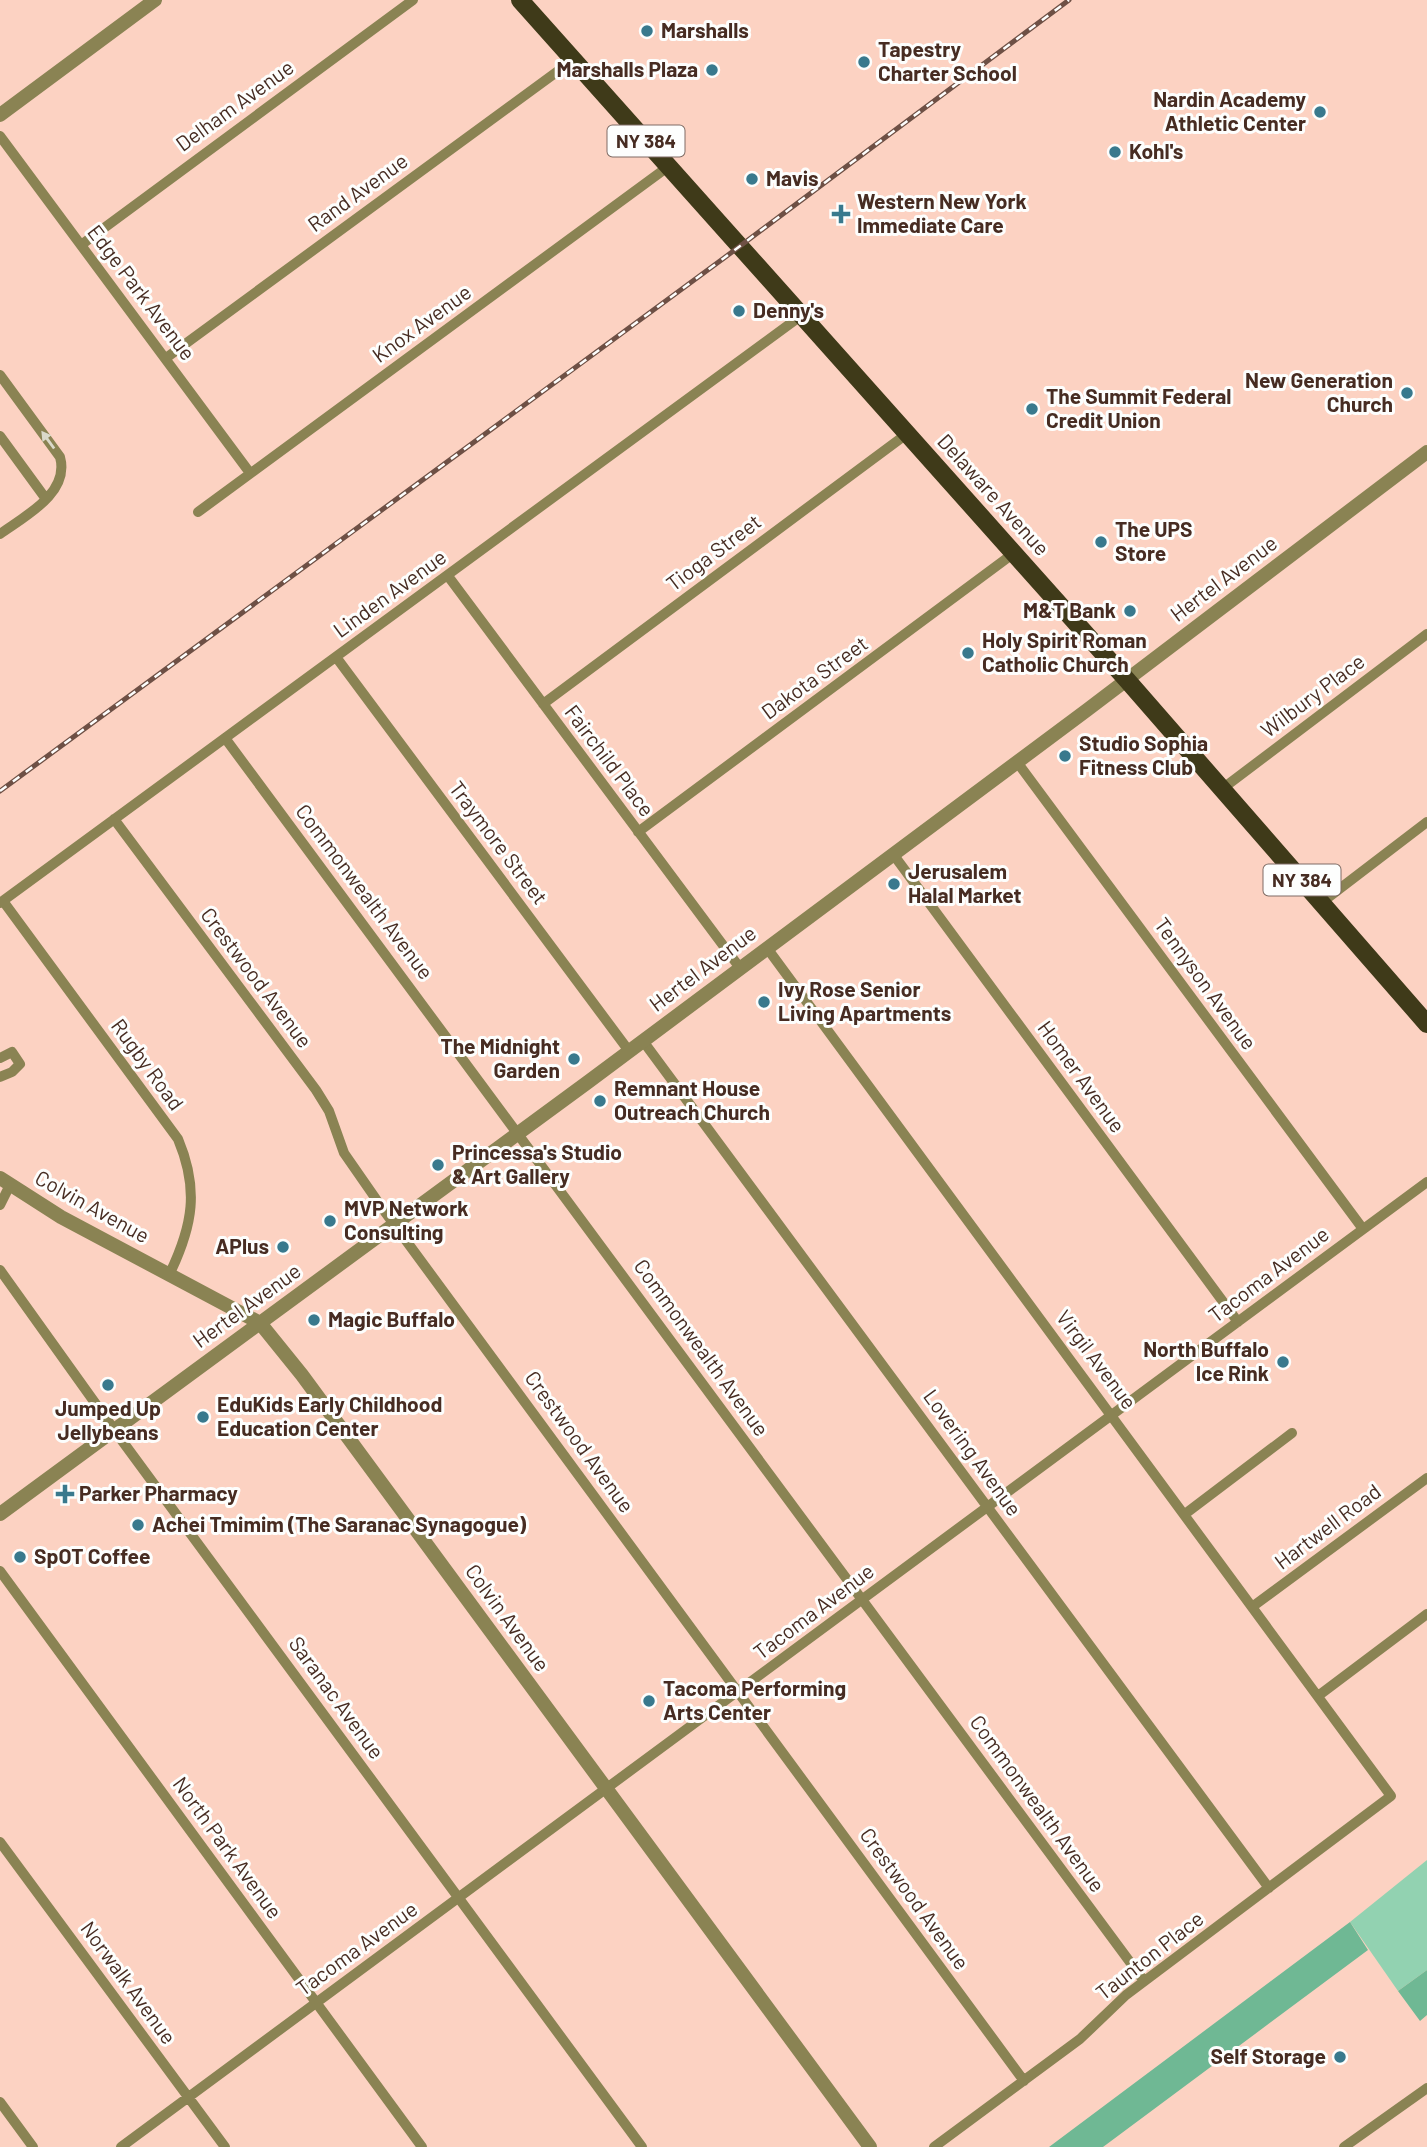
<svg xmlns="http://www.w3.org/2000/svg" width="1427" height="2147" font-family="Barlow,sans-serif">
	<rect width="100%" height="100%" fill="#fcd2c2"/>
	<!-- green -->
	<path fill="#92d2b1" d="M1427,1860V1970L1398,1991L1350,1922Z"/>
	<!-- forest -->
	<path fill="#6fb894" d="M1350,1922L1368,1950L1103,2147H1049Z
		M1427,1970V2015L1420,2021L1398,1991Z"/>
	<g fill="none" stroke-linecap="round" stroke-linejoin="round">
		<!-- minor -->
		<path stroke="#8a8353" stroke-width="10" d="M0,136L250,473
			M81,245L413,0
			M166,358L573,60
			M0,375L60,457C70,493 25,516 0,534
			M0,436L46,499
			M198,512L669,166
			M448,576L740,968
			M336,657L629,1051
			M543,704L908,433
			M225,738L1144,1981
			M1017,762L1363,1229
			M1222,789L1427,634
			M114,819L316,1090L329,1111L344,1153L385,1212L1024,2081
			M638,832L1014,553
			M893,854L1238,1322
			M3,901L178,1139C199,1189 193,1225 170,1273
			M0,903L802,315
			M1321,903L1427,822
			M767,948L1391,1796L1126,1995L1080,2039L934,2147
			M643,1041L1269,1888
			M0,1058L12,1052L20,1064L12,1072L0,1077
			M0,1205L10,1185
			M0,1270L123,1442L642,2147
			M1185,1514L1292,1433
			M0,1571L422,2147
			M1252,1607L1427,1478
			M1318,1696L1427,1614
			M0,1842L225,2147
			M0,2102L33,2147
			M121,2147L1427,1182
			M1344,2147L1427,2088"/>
		<!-- tertiary -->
		<path stroke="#8a8353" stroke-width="14" d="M0,115L155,0
			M0,1178L61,1217L260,1323L302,1375L870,2147
			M0,1514L588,1082L1087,710L1427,452"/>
		<!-- primary -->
		<path stroke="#3f3a19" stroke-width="18" d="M520,0L1127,680L1427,1024"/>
		<defs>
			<path id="rail" d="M0,791L724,258L1069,0"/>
		</defs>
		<!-- rail casing -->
		<use href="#rail" stroke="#6e5045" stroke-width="5"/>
		<!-- rail -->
		<use href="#rail" stroke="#fdfefd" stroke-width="2.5" stroke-dasharray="8" stroke-linecap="butt"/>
	</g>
	<!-- one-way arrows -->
	<defs><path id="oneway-solid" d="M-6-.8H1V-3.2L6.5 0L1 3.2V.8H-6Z" transform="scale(1.75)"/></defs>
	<use fill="#dad9ca" href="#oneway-solid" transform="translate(48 440) rotate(-126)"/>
	<!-- markers -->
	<g fill="#39798d" stroke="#fdfefd" stroke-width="2.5">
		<circle cx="647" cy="31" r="7"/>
		<circle cx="864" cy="62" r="7"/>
		<circle cx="712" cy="70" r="7"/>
		<circle cx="1320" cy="112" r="7"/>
		<circle cx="1115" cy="152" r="7"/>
		<circle cx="752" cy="179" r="7"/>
		<path d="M837.5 203.5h7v7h7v7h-7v7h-7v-7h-7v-7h7z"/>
		<circle cx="739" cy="311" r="7"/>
		<circle cx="1407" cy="393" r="7"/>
		<circle cx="1032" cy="409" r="7"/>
		<circle cx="1101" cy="542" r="7"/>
		<circle cx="1130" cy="611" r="7"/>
		<circle cx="968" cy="653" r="7"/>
		<circle cx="1065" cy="756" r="7"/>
		<circle cx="894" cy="884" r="7"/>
		<circle cx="764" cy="1002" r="7"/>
		<circle cx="574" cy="1059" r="7"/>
		<circle cx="600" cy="1101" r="7"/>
		<circle cx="438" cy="1165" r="7"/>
		<circle cx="330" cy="1221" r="7"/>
		<circle cx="283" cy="1247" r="7"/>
		<circle cx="314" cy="1320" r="7"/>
		<circle cx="1283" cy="1362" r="7"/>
		<circle cx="108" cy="1385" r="7"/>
		<circle cx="203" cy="1417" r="7"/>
		<path d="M61.5 1483.5h7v7h7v7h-7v7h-7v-7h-7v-7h7z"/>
		<circle cx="138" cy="1525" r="7"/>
		<circle cx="20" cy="1557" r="7"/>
		<circle cx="649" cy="1701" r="7"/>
		<circle cx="1340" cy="2057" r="7"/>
	</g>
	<g text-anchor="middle" stroke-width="6" stroke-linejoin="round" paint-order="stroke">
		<!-- shield labels -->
		<g fill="#fdfefd" stroke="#7e6b64" stroke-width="2">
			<rect x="607.5" y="125.5" width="77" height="31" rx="5"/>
			<rect x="1263.5" y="864.5" width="77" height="31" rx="5"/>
		</g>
		<g font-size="19" font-weight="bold" fill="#472c22">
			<text x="646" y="148">NY 384</text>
			<text x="1302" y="887">NY 384</text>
		</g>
		<!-- poi labels -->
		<g font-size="21" font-weight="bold" fill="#472c22" stroke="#fdfefd" text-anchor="start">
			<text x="661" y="38">Marshalls</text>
			<text x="878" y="57">Tapestry<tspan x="878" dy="24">Charter School</tspan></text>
			<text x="698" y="77" text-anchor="end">Marshalls Plaza</text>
			<text x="1306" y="107" text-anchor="end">Nardin Academy<tspan x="1306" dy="24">Athletic Center</tspan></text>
			<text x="1129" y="159">Kohl's</text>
			<text x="766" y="186">Mavis</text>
			<text x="857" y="209">Western New York<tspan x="857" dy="24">Immediate Care</tspan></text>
			<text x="753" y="318">Denny's</text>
			<text x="1393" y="388" text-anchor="end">New Generation<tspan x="1393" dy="24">Church</tspan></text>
			<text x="1046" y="404">The Summit Federal<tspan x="1046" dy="24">Credit Union</tspan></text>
			<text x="1115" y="537">The UPS<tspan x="1115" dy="24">Store</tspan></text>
			<text x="1116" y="618" text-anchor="end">M&amp;T Bank</text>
			<text x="982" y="648">Holy Spirit Roman<tspan x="982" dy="24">Catholic Church</tspan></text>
			<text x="1079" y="751">Studio Sophia<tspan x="1079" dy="24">Fitness Club</tspan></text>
			<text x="908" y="879">Jerusalem<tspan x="908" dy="24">Halal Market</tspan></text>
			<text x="778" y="997">Ivy Rose Senior<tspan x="778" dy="24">Living Apartments</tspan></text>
			<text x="560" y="1054" text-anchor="end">The Midnight<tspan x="560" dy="24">Garden</tspan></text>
			<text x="614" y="1096">Remnant House<tspan x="614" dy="24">Outreach Church</tspan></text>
			<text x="452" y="1160">Princessa's Studio<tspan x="452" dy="24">&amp; Art Gallery</tspan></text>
			<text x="344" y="1216">MVP Network<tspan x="344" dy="24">Consulting</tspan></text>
			<text x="269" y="1254" text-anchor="end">APlus</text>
			<text x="328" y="1327">Magic Buffalo</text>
			<text x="1269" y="1357" text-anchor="end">North Buffalo<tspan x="1269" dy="24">Ice Rink</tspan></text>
			<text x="217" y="1412">EduKids Early Childhood<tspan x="217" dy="24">Education Center</tspan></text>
			<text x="108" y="1416" text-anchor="middle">Jumped Up<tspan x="108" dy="24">Jellybeans</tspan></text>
			<text x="79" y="1501">Parker Pharmacy</text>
			<text x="152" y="1532">Achei Tmimim (The Saranac Synagogue)</text>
			<text x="34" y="1564">SpOT Coffee</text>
			<text x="663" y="1696">Tacoma Performing<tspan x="663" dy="24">Arts Center</tspan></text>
			<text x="1326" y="2064" text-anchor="end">Self Storage</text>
		</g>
		<!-- street labels -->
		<g font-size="21" fill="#472c22" stroke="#fdfefd">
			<text transform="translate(235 106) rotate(-36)" y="7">Delham Avenue</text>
			<text transform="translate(358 193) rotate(-36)" y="7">Rand Avenue</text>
			<text transform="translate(141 293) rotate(53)" y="7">Edge Park Avenue</text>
			<text transform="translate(422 324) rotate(-36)" y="7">Knox Avenue</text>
			<text transform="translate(993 495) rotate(48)" y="7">Delaware Avenue</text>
			<text transform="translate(714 553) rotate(-37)" y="7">Tioga Street</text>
			<text transform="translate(1224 579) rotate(-37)" y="7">Hertel Avenue</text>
			<text transform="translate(390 594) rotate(-36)" y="7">Linden Avenue</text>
			<text transform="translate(815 678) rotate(-36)" y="7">Dakota Street</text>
			<text transform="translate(1313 696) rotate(-37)" y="7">Wilbury Place</text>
			<text transform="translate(609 761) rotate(53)" y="7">Fairchild Place</text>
			<text transform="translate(498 843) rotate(53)" y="7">Traymore Street</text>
			<text transform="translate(364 892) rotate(53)" y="7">Commonwealth Avenue</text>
			<text transform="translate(703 969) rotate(-37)" y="7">Hertel Avenue</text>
			<text transform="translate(256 978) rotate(53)" y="7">Crestwood Avenue</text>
			<text transform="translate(1205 984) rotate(54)" y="7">Tennyson Avenue</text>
			<text transform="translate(147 1065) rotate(54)" y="7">Rugby Road</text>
			<text transform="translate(1081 1077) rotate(54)" y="7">Homer Avenue</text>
			<text transform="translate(92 1207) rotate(29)" y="7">Colvin Avenue</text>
			<text transform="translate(1269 1275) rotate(-37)" y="7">Tacoma Avenue</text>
			<text transform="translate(247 1306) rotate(-36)" y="7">Hertel Avenue</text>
			<text transform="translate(701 1348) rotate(54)" y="7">Commonwealth Avenue</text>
			<text transform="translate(1096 1360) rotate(53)" y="7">Virgil Avenue</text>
			<text transform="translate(579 1442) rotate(54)" y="7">Crestwood Avenue</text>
			<text transform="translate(972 1453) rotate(54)" y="7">Lovering Avenue</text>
			<text transform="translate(1328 1527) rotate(-37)" y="7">Hartwell Road</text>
			<text transform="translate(814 1612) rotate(-37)" y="7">Tacoma Avenue</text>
			<text transform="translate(507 1618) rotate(54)" y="7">Colvin Avenue</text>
			<text transform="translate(336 1698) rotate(54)" y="7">Saranac Avenue</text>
			<text transform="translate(1037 1804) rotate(54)" y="7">Commonwealth Avenue</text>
			<text transform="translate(227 1848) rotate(54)" y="7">North Park Avenue</text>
			<text transform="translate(914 1899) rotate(54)" y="7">Crestwood Avenue</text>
			<text transform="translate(357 1949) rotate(-36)" y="7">Tacoma Avenue</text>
			<text transform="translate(1150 1956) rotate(-38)" y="7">Taunton Place</text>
			<text transform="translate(128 1983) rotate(54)" y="7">Norwalk Avenue</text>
		</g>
	</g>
</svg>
